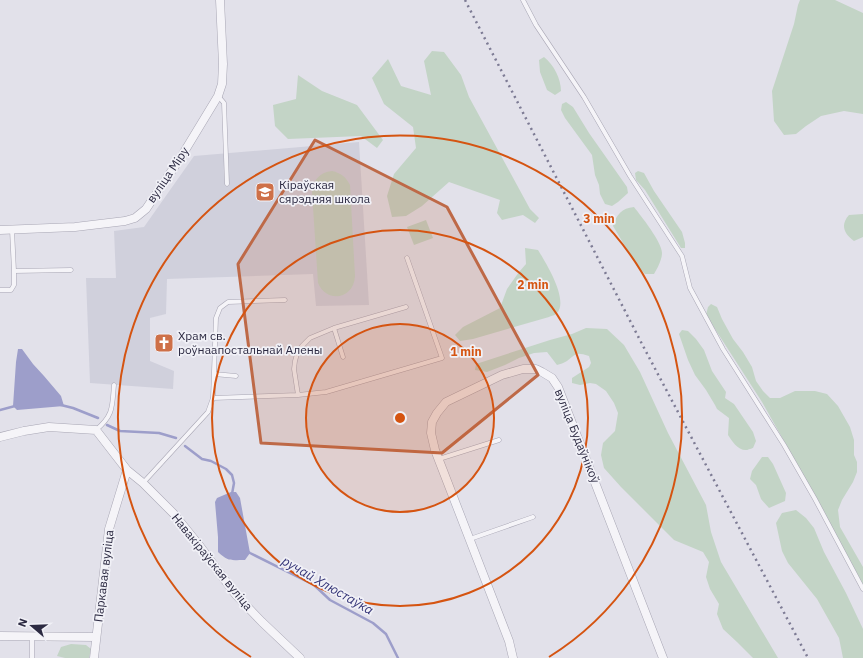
<svg xmlns="http://www.w3.org/2000/svg" width="863" height="658" font-family="'IBM Plex Sans',sans-serif">
	<rect width="100%" height="100%" fill="#e2e1ea"/>
	<!-- built -->
	<path fill="#d0d0dc" d="M359,142L369,305L316,306L313,274L167,279L166,314L150,318V361L174,371L173,389L90,383L86,278H116L114,231L144,227L194,156Z"/>
	<!-- green -->
	<path fill="#c3d4c6" d="M800,0H835L863,13V114L844,111L821,116L806,126L796,134L784,135L774,121L772,91L794,24L798,5Z
		M432,51L444,52L461,75L469,97L493,141L530,209L539,218L535,223L523,215L502,220L497,213L500,200L449,182L422,206L406,216L392,217L387,196L394,174L416,148L413,127L384,104L372,78L388,59L401,86L431,95L424,61Z
		M544,57C554,65 561,79 561,91L555,95L547,90L540,72L539,60Z
		M298,75L322,91L357,105L383,140L377,148L361,136L288,139L275,126L273,105L296,99Z
		M566,102L573,107L589,133L627,187L628,193L618,202L612,206L605,204L600,194L599,185L595,175L592,155L565,118L561,110L562,104Z
		M332,171C341,173 346,177 350,185L355,276C354,299 327,304 318,283L312,192C313,180 320,172 332,171Z
		M638,171L644,173L654,191L682,232L685,243V248H681L645,190L636,180L635,173Z
		M634,207C641,216 662,242 662,253C662,260 657,269 654,274H645L637,266L613,226C616,215 622,208 634,207Z
		M863,214V237L854,241C844,234 840,225 849,215Z
		M426,220L433,238L414,245L407,227Z
		M525,248L538,250C546,263 569,300 557,313C556,315 551,316 549,317L473,339L460,341L455,335L463,327L500,308L507,289L519,272L526,264Z
		M711,304L717,307L722,319L733,339L743,352L752,367L756,381L763,391L770,398H780L795,391H815L827,394L838,406L850,427L854,440V455L857,462V472L853,482L842,500L838,510L840,527L863,567V585L819,503L762,402L706,315L708,307Z
		M586,328L607,329L624,345L640,372L668,433L706,505L711,532L721,562L778,658H753L737,642L723,629L717,614L719,604L710,589L706,577L709,562L703,552L674,540L621,487L604,468L601,455L603,443L615,431L618,413L614,403L606,391L596,384L590,383L580,385L572,383V378L589,367L591,363L589,356C576,352 577,353 567,361C564,363 560,364 557,365L547,352L534,353L519,358L505,365L487,372L475,370L476,364L550,340L572,334Z
		M682,330L688,331L696,339L704,350L712,371L726,392L725,398L734,404L753,432L756,441L753,448C753,448 747,450 747,450C738,451 732,441 728,435L729,418L717,409L715,405L706,390L695,375L688,360L679,334Z
		M762,457H768L773,464L786,493L785,501L769,508L761,499L756,485L750,479L752,471Z
		M796,510L806,518L814,528L824,552L846,593L863,629V658H843L839,638L817,599L788,563L782,551L776,523L782,513Z
		M71,644L86,645L91,649L89,658H65L57,656L61,647Z"/>
	<!-- water -->
	<path fill="#9d9eca" d="M18,349H22L33,364L44,376L61,396L64,406L17,410L13,406L16,362Z
		M231,492H236L240,498L250,553L245,560C230,560 229,562 218,552V537L215,502L217,498Z"/>
	<g fill="none" stroke-linecap="round" stroke-linejoin="round">
		<!-- stream -->
		<path stroke="#9d9eca" stroke-width="2.5" d="M61,405L73,408L98,418
			M0,410L15,406
			M107,425L120,431L159,433L176,438
			M185,446L202,459L211,461L226,469L232,475L234,483L232,494
			M247,551L250,553L314,585L330,600L373,623L386,634L398,658"/>
		<defs>
			<path id="service" d="M523,0L536,25L584,97L630,176L682,256L690,288L723,349L784,445L815,499L863,589
				M218,96L224,103L227,184
				M12,230L14,271L71,270
				M0,290H11L14,285V271
				M334,328L343,357
				M214,374L236,376
				M298,395L294,369L295,361L297,354L302,346L310,338L334,328L406,307
				M213,398L298,395L326,392L442,358L407,258
				M96,430C114,415 112,406 114,385
				M439,459L499,440
				M143,483L208,412L213,398L216,318L220,308L228,302L285,300
				M470,539L533,517
				M32,658V637"/>
			<path id="minor" d="M0,230L75,227L125,221L135,218L146,209L181,157L218,96L222,84L223,64L220,0
				M0,437L24,431L49,427L96,430L127,470L143,483L174,514L199,545L236,595L262,622L300,658
				M0,636L96,637
				M94,658L109,529L127,470
				M513,658L509,641L435,450L431,433L432,422L437,413L446,402L502,375L523,369H536L542,372L552,378L558,387L663,658"/>
		</defs>
		<!-- service casing -->
		<use href="#service" stroke="#a8a6b4" stroke-width="5"/>
		<!-- minor casing -->
		<use href="#minor" stroke="#a8a6b4" stroke-width="9"/>
		<!-- service -->
		<use href="#service" stroke="#f5f4f8" stroke-width="4"/>
		<!-- minor -->
		<use href="#minor" stroke="#f5f4f8" stroke-width="8"/>
		<!-- rail -->
		<path stroke="#7d7b94" stroke-width="2.5" stroke-dasharray="2 4" stroke-linecap="butt" d="M465,0L642,344L808,658"/>
	</g>
	<!-- marked area -->
	<path fill="#be6947" fill-opacity="0.2" stroke="#be6947" stroke-width="3" stroke-linejoin="round" d="M315,140L447,207L538,375L442,453L261,443L238,264Z"/>
	<!-- distance rings -->
	<circle cx="400" cy="418" r="94" fill="#d55411" fill-opacity=".12"/>
	<g fill="none" stroke="#d55411" stroke-width="2">
		<circle cx="400" cy="418" r="94"/>
		<circle cx="400" cy="418" r="188"/>
		<path d="M251 657A282 282 0 1 1 549 657"/>
	</g>
	<!-- icons -->
	<defs>
		<symbol id="school-square" viewBox="-11 -11 22 22"><rect x="-9" y="-9" width="18" height="18" rx="4" fill="#ce7048" stroke="#f1f1f7"/><path d="M0-5L7-2L0 1L-7-2ZM-4 1L0 2.5L4 1V4Q0 6-4 4Z" fill="#fff"/></symbol>
		<symbol id="church-square" viewBox="-11 -11 22 22"><rect x="-9" y="-9" width="18" height="18" rx="4" fill="#ce7048" stroke="#f1f1f7"/><path d="M-1.2-6h2.4v3.5h3.3v2.4h-3.3V6h-2.4V-.1h-3.3v-2.4h3.3Z" fill="#fff"/></symbol>
	</defs>
	<g fill-rule="evenodd">
		<use href="#school-square" x="254" y="181" width="22" height="22"/>
		<use href="#church-square" x="153" y="332" width="22" height="22"/>
	</g>
	<g text-anchor="middle" stroke-width="3.5" stroke-linejoin="round" paint-order="stroke">
		<!-- street labels -->
		<g font-size="12" fill="#2c2a42" stroke="#f1f1f7">
			<text transform="translate(168 175) rotate(-56)" y="4">вуліца Міру</text>
			<text transform="translate(577 436) rotate(68)" y="4">вуліца Будаўнікоў</text>
			<text transform="translate(212 562) rotate(51)" y="4">Навакіраўская вуліца</text>
			<text transform="translate(104 576) rotate(-83)" y="4">Паркавая вуліца</text>
		</g>
		<!-- poi labels -->
		<g font-size="12" fill="#2c2a42" stroke="#f1f1f7" text-anchor="start">
			<text x="279" y="189">Кіраўская<tspan x="279" dy="14">сярэдняя школа</tspan></text>
			<text x="178" y="340">Храм св.<tspan x="178" dy="14">роўнаапостальнай Алены</tspan></text>
		</g>
		<!-- water labels -->
		<g font-size="13" font-style="italic" fill="#343476" stroke="#f1f1f7">
			<text transform="translate(328 585) rotate(30)" y="5">ручай Хлюстаўка</text>
		</g>
	</g>
	<circle cx="400" cy="418" r="6" fill="#d55411" stroke="#f1f1f7" stroke-width="2"/>
	<g font-size="12" text-anchor="middle" font-weight="bold" fill="#d55411" stroke="#f1f1f7" stroke-width="3.5" stroke-linejoin="round" paint-order="stroke">
		<text x="599" y="223">3 min</text>
		<text x="533" y="289">2 min</text>
		<text x="466" y="356">1 min</text>
	</g>
	<!-- north arrow -->
	<g transform="translate(32 626) rotate(289)" stroke="#f1f1f7" stroke-width="3" paint-order="stroke">
	<path d="M0-3L7 15L0 10L-7 15Z" fill="#2c2a42"/>
	<text y="-6" font-size="11" font-weight="bold" text-anchor="middle" fill="#2c2a42">N</text>
	</g>
</svg>
